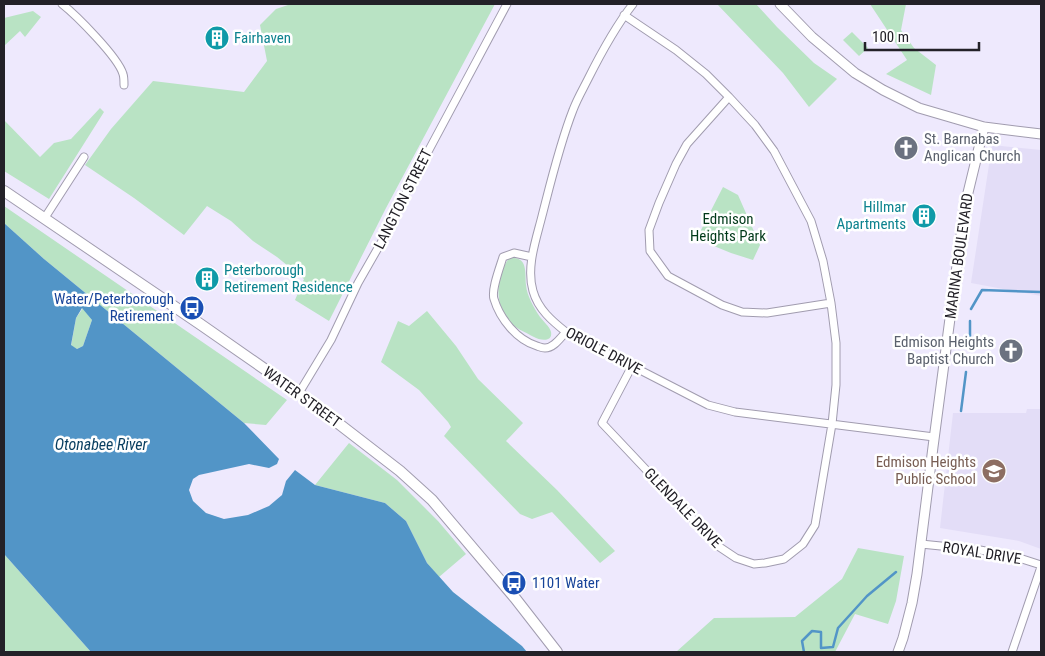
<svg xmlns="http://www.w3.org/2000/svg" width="1045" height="656" font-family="'Roboto Condensed',sans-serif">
	<rect width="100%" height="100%" fill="#eee9fd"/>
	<!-- built -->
	<path fill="#e3ddf7" d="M992,145L1041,150V296L971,283Z
		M1027,409H1041V549L1019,541L940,528L953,413H1026Z"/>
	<!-- green -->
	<path fill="#b9e3c4" d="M288,4H495L386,208L329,321L295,300L304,279L277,257L253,241L231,221L207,206L184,235L134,198L85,165L111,129L153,81L244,92L267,61L260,25L276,9L288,5Z
		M717,4H756L777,27L814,63L837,79L809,107L783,73Z
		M870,4H906L901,30L914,48L936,65L931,95L886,74L907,60Z
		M33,11L41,17L25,37L20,31L4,46V18Z
		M852,32L868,48L859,56L843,40Z
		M100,108L104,112L49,199L4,171V120L40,157L54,143L71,139Z
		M723,187L738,195L760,245L753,260L731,253L709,244L699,234Z
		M4,206L287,400L266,425L244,423L44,259L4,223Z
		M509,258C528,256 525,272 526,285C527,296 534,308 540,317C543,321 550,327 551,332C553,343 539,340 534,337C525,332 514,328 508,320C494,302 496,276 509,258Z
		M83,308L92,320L83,346L77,349L71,346L76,318Z
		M427,311L456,346L478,379L523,423L506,441L557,490L615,551L600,563L552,512L532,519L520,514L444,436L451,427L448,422L419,390L381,362L398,321L409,326Z
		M349,443L397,480L438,521L466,554L439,577L427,563L406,521L385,503L315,485Z
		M858,548L904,556L896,601L888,624L855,614L835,652H676L714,618L795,617L842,579Z
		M4,554L91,652H7L4,649Z"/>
	<!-- water -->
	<path fill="#5295c7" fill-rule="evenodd" d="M4,223L44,259L244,423L279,459L277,464L269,468L249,464L199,475L193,479L189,490L193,501L206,513L224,519L248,515L269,506L282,495L286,481L295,470L315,485L385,503L406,521L427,563L453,592L522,646L527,652H91L4,554ZM82,308L92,320L83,346L77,349L71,345L76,318Z"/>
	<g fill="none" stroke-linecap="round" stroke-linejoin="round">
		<!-- stream -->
		<path stroke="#5295c7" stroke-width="2.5" d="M971,309L982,290L1041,292
			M970,346V321
			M961,411L966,372
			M804,652L802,641L812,631L821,632V648L833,647L838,628L867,596L896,572"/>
		<defs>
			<path id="minor" d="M62,4C76,15 118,57 123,74C124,77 124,82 124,85
				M633,4C615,27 601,53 588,79C583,89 577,99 573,110C560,143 551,181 542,216C536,240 526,267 533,291C538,309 552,321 566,332L708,405L735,412L934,437
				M624,15L676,50L706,74L729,97L755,125L774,151L811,221L823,261L831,303L836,343V385L832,424L815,525L803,544L784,559L765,563L754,564L736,558L718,546L602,423L632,366
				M729,97L687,144L676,164L659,203L649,230L650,251L668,276L722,305L742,312L767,313L831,303
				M44,219L84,157
				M532,257L514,253L503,257C500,267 491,290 494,299C500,319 517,340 537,346C540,347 542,348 545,348C554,348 560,338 566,332
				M299,393L331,340L358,283L386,234L407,191L507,4
				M921,544L980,550L1013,556L1041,565
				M1012,652L1041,567"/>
			<path id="tertiary" d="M780,4L812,37L855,73L883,90L919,108L984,127L1041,134
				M898,652L903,638L912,603L917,574L933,447L965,205L984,127"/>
			<path id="secondary" d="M4,191L200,324L299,393L400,471L432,500L515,598L557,652"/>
		</defs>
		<!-- minor casing -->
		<use href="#minor" stroke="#a19caf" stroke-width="9"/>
		<!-- tertiary casing -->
		<use href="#tertiary" stroke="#a19caf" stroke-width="11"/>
		<!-- secondary casing -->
		<use href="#secondary" stroke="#a19caf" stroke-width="12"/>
		<!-- minor -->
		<use href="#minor" stroke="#fff" stroke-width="7"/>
		<!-- tertiary -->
		<use href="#tertiary" stroke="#fff" stroke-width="9"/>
		<!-- secondary -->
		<use href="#secondary" stroke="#fff" stroke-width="10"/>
	</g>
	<!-- icons -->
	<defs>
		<symbol id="building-disc" viewBox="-11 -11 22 22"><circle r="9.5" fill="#0f9aa8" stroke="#fff"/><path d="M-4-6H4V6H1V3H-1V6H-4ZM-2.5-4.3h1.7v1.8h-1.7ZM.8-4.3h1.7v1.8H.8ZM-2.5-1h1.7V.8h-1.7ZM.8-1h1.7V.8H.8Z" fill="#fff"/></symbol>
		<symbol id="church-disc" viewBox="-11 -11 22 22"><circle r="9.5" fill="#6b7280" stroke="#fff"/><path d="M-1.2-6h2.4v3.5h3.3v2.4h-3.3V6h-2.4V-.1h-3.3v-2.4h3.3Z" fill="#fff"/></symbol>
		<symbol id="bus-disc" viewBox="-11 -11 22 22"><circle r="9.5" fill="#1a4fb4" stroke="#fff"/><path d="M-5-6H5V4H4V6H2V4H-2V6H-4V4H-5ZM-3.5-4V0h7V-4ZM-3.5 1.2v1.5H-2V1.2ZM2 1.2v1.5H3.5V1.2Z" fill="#fff"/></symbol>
		<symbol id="school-disc" viewBox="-11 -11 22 22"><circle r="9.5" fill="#8d6e63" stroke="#fff"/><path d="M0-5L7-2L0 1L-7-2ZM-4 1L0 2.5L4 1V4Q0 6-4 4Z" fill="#fff"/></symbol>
	</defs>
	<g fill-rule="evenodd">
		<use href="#building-disc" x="203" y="24" width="28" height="28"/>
		<use href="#church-disc" x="892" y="134" width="28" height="28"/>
		<use href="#building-disc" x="910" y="202" width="28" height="28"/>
		<use href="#building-disc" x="193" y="265" width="28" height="28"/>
		<use href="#bus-disc" x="178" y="294" width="28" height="28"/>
		<use href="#church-disc" x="997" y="337" width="28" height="28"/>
		<use href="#school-disc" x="980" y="457" width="28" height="28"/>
		<use href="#bus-disc" x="500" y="569" width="28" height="28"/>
	</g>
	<g text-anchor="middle" stroke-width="5" stroke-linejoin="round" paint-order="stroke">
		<!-- culture labels -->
		<g font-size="15" fill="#0d838f" stroke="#fff" text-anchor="start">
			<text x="234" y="43">Fairhaven</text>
			<text x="906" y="212" text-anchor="end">Hillmar<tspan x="906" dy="17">Apartments</tspan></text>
			<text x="224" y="275">Peterborough<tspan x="224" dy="17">Retirement Residence</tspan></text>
		</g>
		<!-- worship labels -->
		<g font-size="15" fill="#5b616d" stroke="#fff" text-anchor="start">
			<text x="924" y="144">St. Barnabas<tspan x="924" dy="17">Anglican Church</tspan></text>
			<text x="994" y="347" text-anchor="end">Edmison Heights<tspan x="994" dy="17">Baptist Church</tspan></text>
		</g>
		<!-- street labels -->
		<g font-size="15" fill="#232128" stroke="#fff">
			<text transform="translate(403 199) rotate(-63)" y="5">LANGTON STREET</text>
			<text transform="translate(959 256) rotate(-82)" y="5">MARINA BOULEVARD</text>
			<text transform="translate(604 351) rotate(28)" y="5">ORIOLE DRIVE</text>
			<text transform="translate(302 397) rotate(36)" y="5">WATER STREET</text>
			<text transform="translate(683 508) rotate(46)" y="5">GLENDALE DRIVE</text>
			<text transform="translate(982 553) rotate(9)" y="5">ROYAL DRIVE</text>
		</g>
		<!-- park labels -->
		<g font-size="15" fill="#003919" stroke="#fff">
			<text x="728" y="224">Edmison<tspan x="728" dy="17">Heights Park</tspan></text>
		</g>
		<!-- transit labels -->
		<g font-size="15" fill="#164399" stroke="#fff" text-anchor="end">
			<text x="174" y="304">Water/Peterborough<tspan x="174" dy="17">Retirement</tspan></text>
			<text x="532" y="588" text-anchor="start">1101 Water</text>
		</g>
		<!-- education labels -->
		<g font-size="15" fill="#785e54" stroke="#fff" text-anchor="end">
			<text x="976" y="467">Edmison Heights<tspan x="976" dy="17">Public School</tspan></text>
		</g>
		<!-- water labels -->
		<g font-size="16" font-style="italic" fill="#073d5f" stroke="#fff">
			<text x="101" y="450">Otonabee River</text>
		</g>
	</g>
	<!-- border -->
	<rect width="1045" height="656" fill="none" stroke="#232128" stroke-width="10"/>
	<!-- scale -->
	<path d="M865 42v8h114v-8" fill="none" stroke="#232128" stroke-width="2.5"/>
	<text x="872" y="42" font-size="15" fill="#232128" stroke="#ffffff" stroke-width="4" paint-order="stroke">100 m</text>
</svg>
